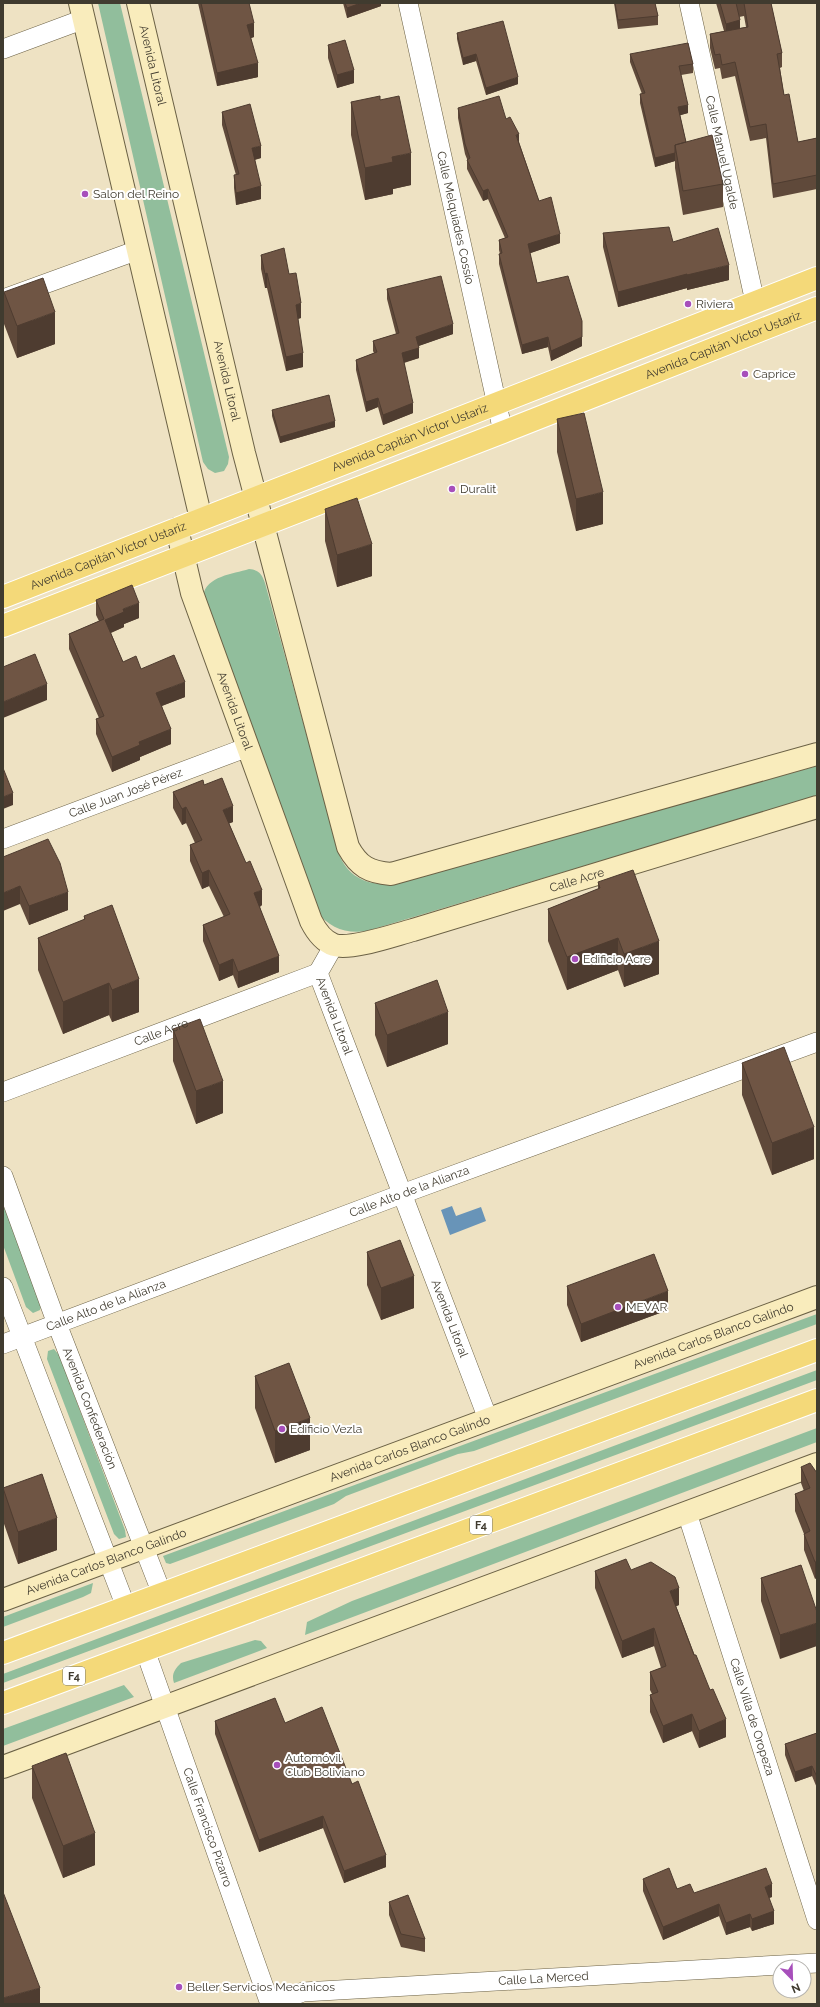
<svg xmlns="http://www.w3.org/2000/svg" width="820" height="2007" font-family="Raleway,sans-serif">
	<rect width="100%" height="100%" fill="#eee2c3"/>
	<!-- green -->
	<path fill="#91be9c" d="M98,3H120L229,457L228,464L224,471L215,473L208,469L203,462Z
		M249,569C259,570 262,574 265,583L339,854C349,880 372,887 398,883L817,766V796L367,931C345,934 330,928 316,911L203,596C206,576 233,574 249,569Z
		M3,1202L42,1302L40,1310L33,1313L26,1307L3,1245Z
		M817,1314V1324L474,1451L458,1454L346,1496L334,1504L170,1564L166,1563L163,1556Z
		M54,1349L59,1355L125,1530L126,1537L119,1539L114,1534L47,1359L48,1351Z
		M817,1370V1380L3,1683V1674Z
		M817,1428V1442L305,1635L307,1622L352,1601Z
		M93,1583L91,1593L83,1597L3,1627V1617Z
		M255,1640L261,1641L267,1648L174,1683C171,1674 175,1669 181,1663Z
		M124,1685L134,1697L3,1746V1729Z"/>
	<!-- water -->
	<path fill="#6894b8" d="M452,1206L456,1216L481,1207L486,1221L450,1235L441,1210Z"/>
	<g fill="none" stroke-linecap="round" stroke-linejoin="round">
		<defs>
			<g id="street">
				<path id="s1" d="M408,3L503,432"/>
				<path id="s2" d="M689,3L755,302"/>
				<path d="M3,49L84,19"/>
				<path d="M3,299L138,250"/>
				<path id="s3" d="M3,839L248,747"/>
				<path id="s4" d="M334,945L318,973L488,1419"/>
				<path id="s5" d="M3,1092L318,973"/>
				<path id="s6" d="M3,1176L57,1324L162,1594"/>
				<path d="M3,1287L126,1607"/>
				<path id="s7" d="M3,1344L402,1194L817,1042"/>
				<path id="s8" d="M687,1513L817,1920"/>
				<path id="s9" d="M145,1650L270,2004"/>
				<path id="s10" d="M271,2004L303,1992L817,1963"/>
			</g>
			<g id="secondary">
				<path d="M80,3L201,519"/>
				<path id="s11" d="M138,3L244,453L348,847C359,867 369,872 391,874L817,754"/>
				<path id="s12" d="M177,529L192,593L311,921C316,931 323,941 334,945C352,950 394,935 413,930L817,807"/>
				<path id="s13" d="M3,1600L817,1297"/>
				<path d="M3,1767L817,1464"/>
			</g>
			<g id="primary">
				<path id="s14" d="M3,597L817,278"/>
				<path id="s15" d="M3,626L503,432L817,308"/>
				<path d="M3,1653L817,1350"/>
				<path d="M3,1703L817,1400"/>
			</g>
		</defs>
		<!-- street casing -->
		<use href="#street" stroke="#6b6145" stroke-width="20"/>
		<!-- secondary casing -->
		<use href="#secondary" stroke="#6b6145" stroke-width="24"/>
		<!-- primary casing -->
		<use href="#primary" stroke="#fff" stroke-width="24"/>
		<!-- street -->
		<use href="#street" stroke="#fff" stroke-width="19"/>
		<!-- secondary -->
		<use href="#secondary" stroke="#f9ecbc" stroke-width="22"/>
		<!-- primary -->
		<use href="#primary" stroke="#f4d979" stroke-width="22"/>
	</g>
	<!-- wall -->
	<path fill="#5f493a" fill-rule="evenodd" d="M198,3H249L254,37L251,38L258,77L217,86Z
		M343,3H381V6L347,18Z
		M614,3H655L658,16V25L618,29Z
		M716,3H771L782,53V67L780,68L784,95L798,142L817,138V189L773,198L766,138L750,141L735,76L722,79L720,68L715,69L710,48V34L724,31ZM744,16L746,27L740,28L739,17Z
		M457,33L518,84L486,95L476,61L463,65L457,39Z
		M328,45L354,83L337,88L328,58Z
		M630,54L693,64V73L681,75L688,113L680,115L686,142L723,184V207L683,215L675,168V161L655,167L640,103V94H642L630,62Z
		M380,100L411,185L393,189V194L365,200L351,135V102Z
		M458,108L506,119L519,142L539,201L560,243L530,253L537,283L582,330V346L551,361L548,347L522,354L499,264V254H500L499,250V240L505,238L488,199L483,201L467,169V159L465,154L458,118Z
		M222,112L261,158L255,160L261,199L236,205L234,188V175H236L222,125Z
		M603,233L673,242L729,280L687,290V288L618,307L603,247Z
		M261,255L289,274L301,318L298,319L303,367L286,371L267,288H265L261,269Z
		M387,289L453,334L418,346L419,358L404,363L413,413L383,425L378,407L366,412L356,370V360L374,353L373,351V341L396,334L387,299Z
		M4,292L55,344L17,358L4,324Z
		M272,410L335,427L280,443L272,416Z
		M557,419L603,524L576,531L557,452Z
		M325,509L372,576L337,587L325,541Z
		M96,600L139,618L124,624V627L111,633L123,662L141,669L185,697L162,706L171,744L140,757V760L112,772L96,734V719L99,718L69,649V634L99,621L96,615Z
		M204,785L233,822L229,823L262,905L260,907L279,972L238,988L233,975L219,981L203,941V925L224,917L209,886L202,889L190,861V845L195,843L186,823L182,825L173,808V792Z
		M3,857L68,910L29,925L20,904Z
		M598,882L659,974L624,987L618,970L567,990L548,941V909L598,889Z
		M84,916L139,1012L112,1022L109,1015L63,1034L38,970V938L84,920Z
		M375,1003L448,1044L387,1067L375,1035Z
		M173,1029L223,1113L196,1124L173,1061Z
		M742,1063L814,1159L772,1175L742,1095Z
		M367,1252L414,1308L381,1320L367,1285Z
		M567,1286L668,1310L581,1342L567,1305Z
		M255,1376L310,1450L275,1463L255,1408Z
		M801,1467L817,1473L815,1579L804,1550V1534L795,1511V1494L804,1491L801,1483Z
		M3,1488L57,1550L18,1564L3,1521Z
		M801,1565L780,1659L761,1601V1578Z
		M631,1570L679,1605L676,1606L726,1737L699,1748L692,1731L663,1743L650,1712V1695L652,1694L650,1690V1672L661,1668L654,1646L622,1658L595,1588V1571Z
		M215,1721L285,1723L352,1784L386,1867L344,1883L323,1828L259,1852L215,1734Z
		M817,1733V1788L812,1776L795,1782L785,1755V1744Z
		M32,1766L95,1865L63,1878L32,1798Z
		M643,1879L694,1893L772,1897L769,1898L774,1924L752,1931L750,1927L726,1935L719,1916L663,1940L643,1891Z
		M389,1902L425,1939V1952L401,1947L389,1915Z"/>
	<!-- shaded-wall -->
	<path fill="#4e3c30" d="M361,3H381V6L347,18V8Z
		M740,20V34L726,38V24Z
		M254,23V37L247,39V25Z
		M476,54V61L463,65V58Z
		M258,63V77L217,86V73Z
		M354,70V83L337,88V75Z
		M518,77V84L486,95V88Z
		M688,105V113L678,116V107Z
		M519,134V144L516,135Z
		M261,146V158L252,160V148Z
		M411,153V185L393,189V194L365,200V168L392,157Z
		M675,153V161L655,167V158Z
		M261,186V199L236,205V193Z
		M488,189V199L483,201V191Z
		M560,234V243L528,254V244Z
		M729,265V280L687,290V275Z
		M267,273V288H265V274Z
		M687,274V288L618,307V292Z
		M301,303V318L296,319V305Z
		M55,312V344L17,358V326Z
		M582,321V346L551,361V351Z
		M453,324V334L416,347V337Z
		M548,337V347L522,354V345Z
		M419,348V358L402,363V353Z
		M303,353V367L286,371V357Z
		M378,398V407L366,412V402Z
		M413,403V413L383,425V415Z
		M335,421V427L280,443V437Z
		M603,492V524L576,531V499Z
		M372,544V576L337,587V555Z
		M139,603V618L124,624V627L105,635V620L123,609Z
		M185,682V697L156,708V693Z
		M47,684V700L3,718V702Z
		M171,729V744L140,757V760L112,772V757L139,742Z
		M13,793V805L3,809V797Z
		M233,806V822L223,826V810Z
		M186,807V823L182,825V809Z
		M209,870V886L202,889V873Z
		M20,886V904L3,911V893Z
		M262,890V905L254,909V893Z
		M68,892V910L29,925V906Z
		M618,938V970L567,990V957Z
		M659,941V974L624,987V954Z
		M279,956V972L238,988V972Z
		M233,959V975L219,981V965Z
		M139,979V1012L112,1022V990Z
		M109,983V1015L63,1034V1002Z
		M448,1012V1044L387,1067V1035Z
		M223,1081V1113L196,1124V1091Z
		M814,1127V1159L772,1175V1143Z
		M414,1276V1308L381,1320V1288Z
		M668,1291V1310L581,1342V1324Z
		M310,1418V1450L275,1463V1431Z
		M57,1518V1550L18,1564V1532Z
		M815,1562H817V1578L815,1579Z
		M679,1588V1605L670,1609V1591Z
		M817,1623V1646L780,1659V1635Z
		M654,1628V1646L622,1658V1641Z
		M692,1714V1731L663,1743V1726Z
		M726,1719V1737L699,1748V1731Z
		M812,1766V1776L795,1782V1772Z
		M323,1816V1828L259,1852V1840Z
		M95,1833V1865L63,1878V1846Z
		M386,1855V1867L344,1883V1871Z
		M772,1884V1897L765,1899V1887Z
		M719,1904V1916L663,1940V1927Z
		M774,1911V1924L752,1931V1919Z
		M750,1914V1927L726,1935V1923Z
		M40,1988V2004H3V1998Z"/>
	<!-- building -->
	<path fill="#6f5544" stroke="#4e3c30" d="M201,3H249L254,23L247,25L258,63L217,73Z
		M345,3H361L347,8Z
		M615,3H655L658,16L618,20Z
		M720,3H737H736L740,20L726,24Z
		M744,3H771L782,53L777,54L784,95L789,94L798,142L817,138V175L773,184L766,124L750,127L735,62L722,65L720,54L715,55L710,34L748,27Z
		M503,21L518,77L486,88L476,54L463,58L457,33Z
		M345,40L354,70L337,75L328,45Z
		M688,43L693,64L679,66L688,105L678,107L686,142L675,145V153L655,158L640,94L645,93L630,54Z
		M380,96V100L399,96L411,153L392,157L393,162L365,168L351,102Z
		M499,96L506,119L510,117L519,134L516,135L539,201L551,197L560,234L528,244L537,283L568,276L582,321V337L551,351L548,337L522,345L499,254L502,253L499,240L508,237L488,189L483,191L467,160L470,158L465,144L458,108Z
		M250,104L261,146L252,148L261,186L236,193L234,175L239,174L222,112Z
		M712,135L723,184L683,191L675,145Z
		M669,227L673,242L718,228L729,265L687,275V274L618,292L603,233Z
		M284,248L289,274L296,273L301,303L296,305L303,353L286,357L267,273L265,274L261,255Z
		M441,276L453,324L416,337L419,348L402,353L413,403L383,415L378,398L366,402L356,360L377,352L373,341L399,333L387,289Z
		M43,278L55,312L17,326L4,292Z
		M329,395L335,421L280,437L272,410Z
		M584,413L603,492L576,499L557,419Z
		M357,498L372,544L337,555L325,509Z
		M132,585L139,603L123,609L124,612L105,620L123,662L136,656L141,669L174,655L185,682L156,693L171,729L139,742L140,745L112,757L96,719L104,716L69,634L104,619L96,600Z
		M35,654L47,684L3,702V667Z
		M3,768L13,793L3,797Z
		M222,778L233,806L223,810L246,863L250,861L262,890L254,893L279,956L238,972L233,959L219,965L203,925L230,914L209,870L202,873L190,845L202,840L186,807L182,809L173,792L203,780L204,785Z
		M48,839L60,863L68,892L29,906L20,886L3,893V857Z
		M633,870L659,941L624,954L618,938L567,957L548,909L600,888L598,882Z
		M112,905L139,979L112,990L109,983L63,1002L38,938L85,919L84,916Z
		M437,980L448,1012L387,1035L375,1003Z
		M200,1019L223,1081L196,1091L173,1029Z
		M784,1047L814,1127L772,1143L742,1063Z
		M400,1240L414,1276L381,1288L367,1252Z
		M654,1254L668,1291L581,1324L567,1286Z
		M289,1363L310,1418L275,1431L255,1376Z
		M810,1463L817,1473V1562H815L804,1534L810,1531L795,1494L810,1488L801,1467Z
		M42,1474L57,1518L18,1532L3,1488Z
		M626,1559L631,1570L651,1562L675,1577L679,1588L670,1591L694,1655H696L710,1690L713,1689L726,1719L699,1731L692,1714L663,1726L650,1695L658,1692L650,1672L666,1666L654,1628L622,1641L595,1571Z
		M801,1565L817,1612V1623L780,1635L761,1578Z
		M275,1698L285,1723L322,1707L352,1784L358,1781L386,1855L344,1871L323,1816L259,1840L215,1721Z
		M817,1733V1777L812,1766L795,1772L785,1744Z
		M66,1753L95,1833L63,1846L32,1766Z
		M669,1868L677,1889L690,1884L694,1893L766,1868L772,1884L765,1887L774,1911L752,1919L750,1914L726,1923L719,1904L663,1927L643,1879Z
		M3,1892L40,1988L3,1998Z
		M408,1895L425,1939L401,1934L389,1902Z"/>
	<!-- markers -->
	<g fill="#a74fbb" stroke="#fff" stroke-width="1.5">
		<circle cx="85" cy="194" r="4"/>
		<circle cx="688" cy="304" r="4"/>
		<circle cx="745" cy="374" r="4"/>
		<circle cx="452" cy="489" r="4"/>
		<circle cx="575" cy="959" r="4"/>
		<circle cx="618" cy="1307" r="4"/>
		<circle cx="282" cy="1429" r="4"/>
		<circle cx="277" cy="1765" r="4"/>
		<circle cx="179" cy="1987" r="4"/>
	</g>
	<g text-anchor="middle" stroke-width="4" stroke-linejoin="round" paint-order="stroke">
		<!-- shield labels -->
		<g fill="#fff" stroke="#79766d" stroke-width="1">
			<rect x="470" y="1516" width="22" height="18" rx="3"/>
			<rect x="63" y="1667" width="22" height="18" rx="3"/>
		</g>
		<g font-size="11" font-weight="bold" fill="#403b2f">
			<text x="481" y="1529">F4</text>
			<text x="74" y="1680">F4</text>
		</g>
		<!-- street labels -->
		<g font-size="12" fill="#403b2f" stroke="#fff">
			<text dy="4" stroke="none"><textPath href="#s11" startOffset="64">Avenida Litoral</textPath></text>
			<text dy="4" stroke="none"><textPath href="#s2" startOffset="153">Calle Manuel Ugalde</textPath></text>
			<text dy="4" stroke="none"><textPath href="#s1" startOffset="220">Calle Melquiades Cossío</textPath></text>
			<text dy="4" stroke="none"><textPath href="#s15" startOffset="773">Avenida Capitán Víctor Ustariz</textPath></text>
			<text dy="4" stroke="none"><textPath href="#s11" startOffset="388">Avenida Litoral</textPath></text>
			<text dy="4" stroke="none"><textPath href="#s14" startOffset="437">Avenida Capitán Víctor Ustariz</textPath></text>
			<text dy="4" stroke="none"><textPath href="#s14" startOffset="113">Avenida Capitán Víctor Ustariz</textPath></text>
			<text dy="4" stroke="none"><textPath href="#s12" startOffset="191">Avenida Litoral</textPath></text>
			<text dy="4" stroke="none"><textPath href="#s3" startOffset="131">Calle Juan José Pérez</textPath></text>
			<text dy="4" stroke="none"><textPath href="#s12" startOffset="701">Calle Acre</textPath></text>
			<text dy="4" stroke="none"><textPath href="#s4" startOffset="78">Avenida Litoral</textPath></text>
			<text dy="4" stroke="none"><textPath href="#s5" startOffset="169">Calle Acre</textPath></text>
			<text dy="4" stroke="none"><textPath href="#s7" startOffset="434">Calle Alto de la Alianza</textPath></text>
			<text dy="4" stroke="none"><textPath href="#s7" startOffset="110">Calle Alto de la Alianza</textPath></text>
			<text dy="4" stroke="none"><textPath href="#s4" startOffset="402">Avenida Litoral</textPath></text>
			<text dy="4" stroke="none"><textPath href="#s13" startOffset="758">Avenida Carlos Blanco Galindo</textPath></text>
			<text dy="4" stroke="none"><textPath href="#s6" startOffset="248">Avenida Confederación</textPath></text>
			<text dy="4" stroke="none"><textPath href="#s13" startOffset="434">Avenida Carlos Blanco Galindo</textPath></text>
			<text dy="4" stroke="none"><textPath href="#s13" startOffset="110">Avenida Carlos Blanco Galindo</textPath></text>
			<text dy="4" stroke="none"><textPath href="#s8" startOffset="214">Calle Villa de Oropeza</textPath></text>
			<text dy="4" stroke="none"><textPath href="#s9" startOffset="188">Calle Francisco Pizarro</textPath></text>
			<text dy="4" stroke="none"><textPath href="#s10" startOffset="275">Calle La Merced</textPath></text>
		</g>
		<!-- poi labels -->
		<g font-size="12" fill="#403b2f" stroke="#fff" text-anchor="start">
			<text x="93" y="198">Salon del Reino</text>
			<text x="696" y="308">Riviera</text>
			<text x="753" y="378">Caprice</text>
			<text x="460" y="493">Duralit</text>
			<text x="583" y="963">Edificio Acre</text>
			<text x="626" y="1311">MEVAR</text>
			<text x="290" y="1433">Edificio Vezla</text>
			<text x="285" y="1762">Automóvil<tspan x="285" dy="14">Club Boliviano</tspan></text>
			<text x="187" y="1991">Beller Servicios Mecánicos</text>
		</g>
	</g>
	<!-- border -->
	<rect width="820" height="2007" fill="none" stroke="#403b2f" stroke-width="8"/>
	<!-- north arrow -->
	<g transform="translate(792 1979) rotate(157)"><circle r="19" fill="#ffffff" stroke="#b3b1ac"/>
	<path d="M0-3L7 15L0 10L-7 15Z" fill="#a74fbb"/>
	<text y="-6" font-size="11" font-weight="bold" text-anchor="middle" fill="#403b2f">N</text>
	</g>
</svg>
